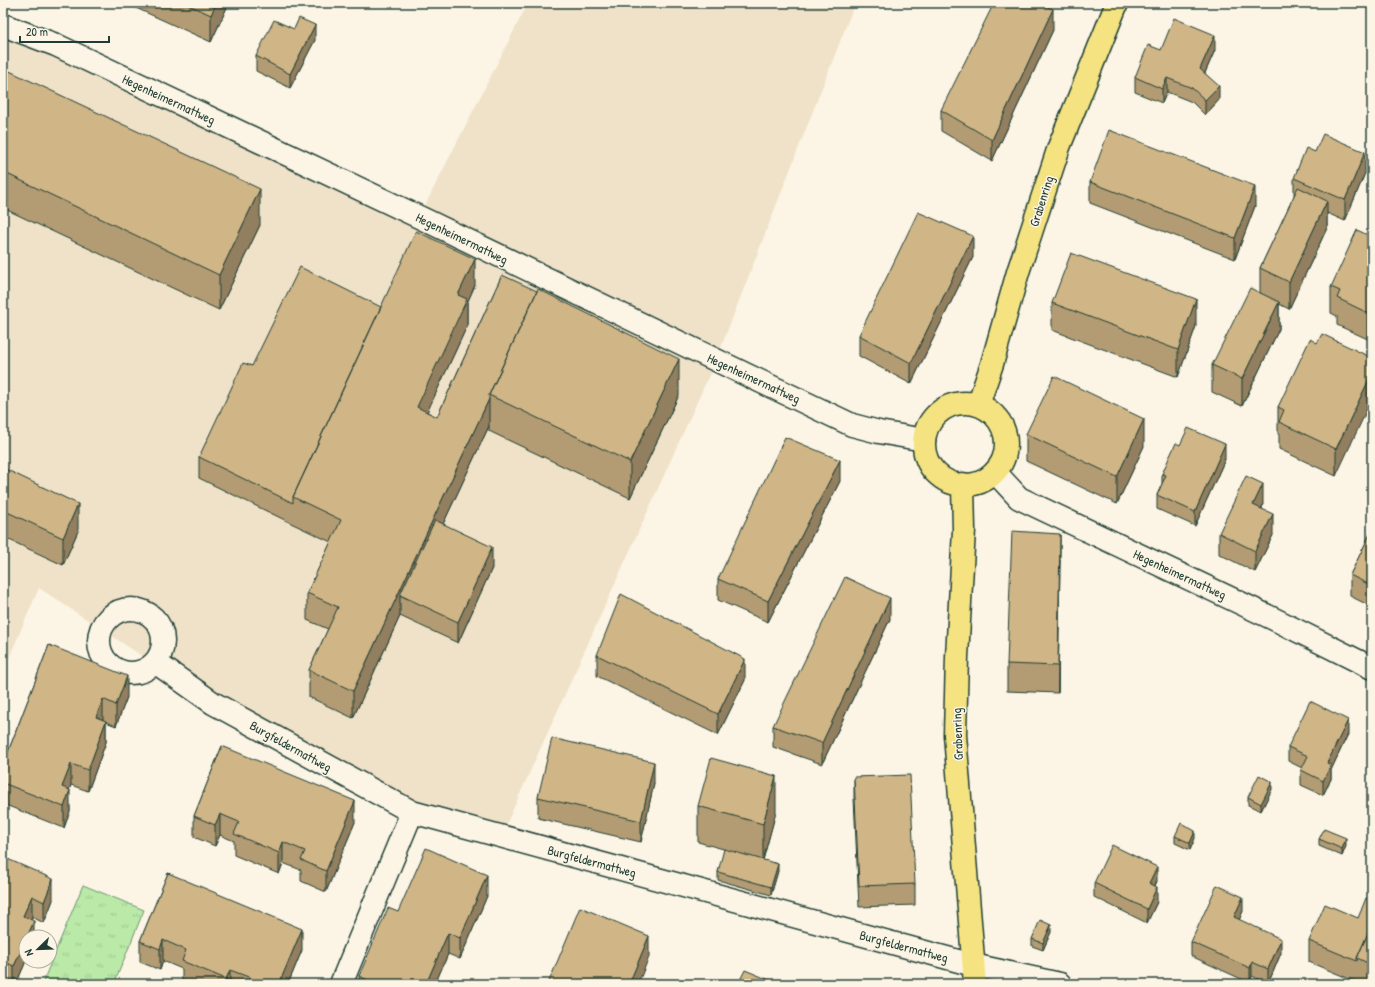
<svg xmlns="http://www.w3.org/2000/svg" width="1375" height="987" font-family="'Patrick Hand',sans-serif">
	<defs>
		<pattern id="park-tufts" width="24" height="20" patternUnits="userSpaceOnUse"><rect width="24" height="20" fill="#bae9a8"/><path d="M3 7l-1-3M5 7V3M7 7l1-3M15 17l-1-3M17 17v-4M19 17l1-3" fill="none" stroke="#9fc991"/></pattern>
	</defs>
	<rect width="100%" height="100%" fill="#fcf5e5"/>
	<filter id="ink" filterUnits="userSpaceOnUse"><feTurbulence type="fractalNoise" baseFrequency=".025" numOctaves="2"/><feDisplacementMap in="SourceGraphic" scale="8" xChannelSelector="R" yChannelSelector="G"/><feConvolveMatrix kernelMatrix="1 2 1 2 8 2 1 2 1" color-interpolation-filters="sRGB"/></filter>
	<g filter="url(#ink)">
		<!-- built -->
		<path fill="#efe2c8" d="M528,3H855L716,360L501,836L412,812L213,703L39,588L3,672V25L419,217Z"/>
		<!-- park -->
		<path fill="url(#park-tufts)" stroke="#6c936e" d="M83,885L144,910L114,984H42Z"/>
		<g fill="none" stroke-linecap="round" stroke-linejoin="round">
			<defs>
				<path id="minor" d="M3,25L56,45L419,217L747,375L852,425L879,432L924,440
					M995,472L1019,498L1274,619L1372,668
					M99 641a32 32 0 1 1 64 0a32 32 0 1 1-64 0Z
					M155,662L213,703L412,812L973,965L1060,984
					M341,984L412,812"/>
				<path id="major" d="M924 444a41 41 0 1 1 82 0a41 41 0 1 1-82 0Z
					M978,405L992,364L1018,272L1059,147L1117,3
					M963,484L964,530L957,657L955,735L975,984"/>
			</defs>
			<!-- minor casing -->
			<use href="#minor" stroke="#1f3d34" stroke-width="25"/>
			<!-- major casing -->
			<use href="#major" stroke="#1f3d34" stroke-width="25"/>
			<!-- minor -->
			<use href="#minor" stroke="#fcf5e5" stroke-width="22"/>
			<!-- major -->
			<use href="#major" stroke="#f5e382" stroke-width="22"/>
		</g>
		<!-- wall -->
		<path fill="#b39c73" stroke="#1f3d34" d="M125,3H229L211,42Z
			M1053,30L992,161L941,131V110Z
			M315,40L290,88L256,71V56Z
			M1161,50H1215L1205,73L1219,100L1205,115L1192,102L1167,92L1162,103L1135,92V77Z
			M3,68L260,225L219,310L3,208Z
			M1365,173L1345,221L1327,213V228L1289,309L1279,304V329L1242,406L1212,392V365L1260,293V268L1294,196V178Z
			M1090,182L1255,206L1235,259L1090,203Z
			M1372,237V341L1337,325V316L1331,313V287Z
			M973,257L911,384L859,356V335Z
			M502,275L679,395L630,498L489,431V426L443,524L492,568L458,643L400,616L353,718L309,697V670L328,629L307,620V593L331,542L293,524L199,478V457L252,366L381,307L475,285L467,303V326L427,412L437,417Z
			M1052,303L1196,326L1178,377L1052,330Z
			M1317,343L1372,358L1336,476L1279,449V435L1278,434V407Z
			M1026,434L1144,446L1117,504L1026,461Z
			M1180,445L1225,459L1195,526L1157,509V495L1162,484V474Z
			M3,468L78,531L63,565L3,537Z
			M840,481L768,622L718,600V579Z
			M1263,505L1262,508L1273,535L1255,572L1219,554V533Z
			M1372,530V607L1350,596V575Z
			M1060,560L1058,693L1007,691V664Z
			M890,619L822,764L773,747V726Z
			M49,645L127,697L116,726L106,722V742L88,791L71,785L69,790L70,811L64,828L3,804V765Z
			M597,655L745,680L718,735L597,676Z
			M1348,734L1331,770V779L1323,795L1301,785V770L1302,768L1288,761V747Z
			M222,746L355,822L326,892L301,881V870L283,863L279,874L234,855V841L220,835L215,846L194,837V816Z
			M854,777L915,884V905L859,907L854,798Z
			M654,783L641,842L538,818V797Z
			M1272,789L1261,811L1248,805V797Z
			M698,806L776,812L763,860L778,871L771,895L718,880V872L727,850L698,842Z
			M1175,836L1195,838L1190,850L1175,843Z
			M1319,839L1346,846L1342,856L1319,846Z
			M3,857L53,900L44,923L32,917L31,919L34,937H26V961L16,984H7L3,982Z
			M168,873L302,950L288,984H187L182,982V969L163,961L160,970L140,962V941Z
			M1157,881L1155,886L1157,902L1147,923L1094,897V883Z
			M487,896L460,959L448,954L435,984H359V976L398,912Z
			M1372,900V984H1357V982L1309,962V941L1358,918Z
			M1243,911L1239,920L1281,953L1268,984L1252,976L1250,983L1191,956V942Z
			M1051,932L1043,950L1032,946V939Z"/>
		<!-- shaded-wall -->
		<path fill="#927f5e" stroke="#1f3d34" d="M216,3H229L211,42V15Z
			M1053,9V30L992,161V140Z
			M315,25V40L290,88V74Z
			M1215,35V50L1200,84V69Z
			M1167,78V92L1162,103V89Z
			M1219,86V100L1205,115V100Z
			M1365,152V173L1345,221V200Z
			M1255,186V206L1235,259V238Z
			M260,189V225L219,310V275Z
			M1327,201V228L1289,309V282Z
			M973,236V257L911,384V363Z
			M475,259V285L467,303V326L417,434V407L458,295Z
			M1196,299V326L1178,377V350Z
			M1279,302V329L1242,406V379Z
			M679,359V395L630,498V462Z
			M1372,373V399L1336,476V449Z
			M489,399V426L408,599L400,595V616L353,718V691Z
			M1144,419V446L1117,504V477Z
			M1225,444V459L1195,526V512Z
			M840,460V481L768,622V601Z
			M1263,484V505L1253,525V505Z
			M78,504V531L63,565V538Z
			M1273,514V535L1255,572V551Z
			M1060,534V560L1058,693V666Z
			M492,547V568L458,643V622Z
			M890,598V619L822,764V743Z
			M745,659V680L718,735V714Z
			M127,676V697L116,726V705Z
			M103,699V720L96,717Z
			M1348,720V734L1331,770V779L1323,795V781L1327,763Z
			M106,721V742L88,791V770Z
			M654,762V783L641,842V821Z
			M71,764V785L63,806L62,787Z
			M776,776V812L763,860V824Z
			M1272,782V789L1261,811V804Z
			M70,790V811L64,828V807Z
			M355,801V822L326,892V871Z
			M220,814V835L215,846V825Z
			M1195,831V838L1190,850V843Z
			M1346,838V846L1342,856V849Z
			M283,842V863L279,874V853Z
			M778,864V871L771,895V887Z
			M1157,867V881L1149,898V883Z
			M487,875V896L460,959V938Z
			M53,879V900L44,923V902Z
			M1157,887V902L1147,923V909Z
			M32,896V917L23,937V916Z
			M1243,897V911L1234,932V917Z
			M34,921V937H27Z
			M1051,925V932L1043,950V943Z
			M302,929V950L288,984H279Z
			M448,933V954L435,984H426Z
			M649,936V957L638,984H629Z
			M1281,939V953L1268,984V969Z
			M26,940V961L16,984H14V966Z
			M163,940V961L160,970V949Z
			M1252,962V976L1250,983V968Z
			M230,970V984H226V979Z"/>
		<!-- building -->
		<path fill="#d0b586" stroke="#1f3d34" d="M184,3H216L211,15Z
			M994,3H1038L1053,9L992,140L941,110Z
			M299,18L315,25L290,74L256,56L274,20L294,29Z
			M1174,18L1215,35L1200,69L1219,86L1205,100L1192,88L1167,78L1162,89L1135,77L1148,45L1161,50Z
			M3,68L260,189L219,275L3,172Z
			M1109,130L1255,186L1235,238L1090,182Z
			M1323,134L1365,152L1345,200L1294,178L1306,148L1315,152Z
			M1298,187L1327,201L1289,282L1260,268Z
			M918,212L973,236L911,363L859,335Z
			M1357,230L1372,237V315L1337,298L1340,291L1331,287Z
			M416,231L475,259L458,295L467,299L417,407L437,417L502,275L537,291L489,395V399L353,691L309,670L338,607L307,593L341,520L293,497Z
			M1071,253L1196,299L1178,350L1052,303Z
			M300,267L381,307L293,497V503L199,457L243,363L252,366Z
			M1250,288L1279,302L1242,379L1212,365Z
			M538,289L679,359L630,462L489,395Z
			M1322,334L1372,358V373L1336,449L1279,422L1284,410L1278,407L1310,339L1317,343Z
			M1054,376L1144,419L1117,477L1026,434Z
			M1188,428L1225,444L1195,512L1157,495L1166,475L1162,474L1169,458L1176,443L1180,445Z
			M785,437L840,460L768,601L718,579Z
			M3,468L78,504L63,538L3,510Z
			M1246,476L1263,484L1253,505L1273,514L1255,551L1219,533Z
			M435,520L492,547L458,622L400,595Z
			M1372,530V586L1350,575Z
			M1012,531L1060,534L1058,666L1007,664Z
			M845,577L890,598L822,743L773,726Z
			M621,594L745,659L718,714L597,655Z
			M49,645L127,676L116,705L103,699L96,717L106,721L88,770L71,764L62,787L70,790L64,807L3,783V765Z
			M1310,701L1348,720L1327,763L1331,765L1323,781L1301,770L1308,756L1288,747Z
			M552,738L654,762L641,821L538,797Z
			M222,746L355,801L326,871L301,860L305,851L283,842L279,853L234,834L239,822L220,814L215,825L194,816Z
			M711,758L776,776L763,824L698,806Z
			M910,775L915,884L859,886L854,777Z
			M1259,775L1272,782L1261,804L1248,797Z
			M1181,823L1195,831L1190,843L1175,836Z
			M1324,829L1346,838L1342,849L1319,839Z
			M1112,845L1157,867L1149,883L1157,887L1147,909L1094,883Z
			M426,848L487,875L460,938L448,933L426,984H377L359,976L388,908L398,912Z
			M724,849L778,864L771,887L718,872Z
			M3,857L53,879L44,902L32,896L23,916L34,921L27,937H26V940L14,966L3,961Z
			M168,873L302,929L279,984H248L251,978L230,970L226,979L182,961L186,950L163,940L160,949L140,941Z
			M1217,885L1243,897L1234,917L1281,939L1268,969L1252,962L1250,968L1191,942Z
			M1366,898L1372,900V924L1357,958V961L1309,941L1325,904L1358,918Z
			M580,907L649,936L629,984H548Z
			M1040,920L1051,925L1043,943L1032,939Z
			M1372,924V972L1368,970L1370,964L1357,958Z
			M745,970L779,984H738Z
			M932,982V984H917Z"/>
	</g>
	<g text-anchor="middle" stroke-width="3" stroke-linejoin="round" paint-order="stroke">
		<!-- street labels -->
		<g font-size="13" fill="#1f3d34" stroke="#fcf5e5">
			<text transform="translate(169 99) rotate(25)" y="5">Hegenheimermattweg</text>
			<text transform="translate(1041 201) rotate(-72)" y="5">Grabenring</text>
			<text transform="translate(462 238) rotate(26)" y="5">Hegenheimermattweg</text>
			<text transform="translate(754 378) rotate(25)" y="5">Hegenheimermattweg</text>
			<text transform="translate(1180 574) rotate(25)" y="5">Hegenheimermattweg</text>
			<text transform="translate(957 734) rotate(-92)" y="5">Grabenring</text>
			<text transform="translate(291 746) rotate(29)" y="5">Burgfeldermattweg</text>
			<text transform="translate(592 861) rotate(15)" y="5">Burgfeldermattweg</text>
			<text transform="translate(904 946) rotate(15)" y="5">Burgfeldermattweg</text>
		</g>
	</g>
	<!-- margin -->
	<rect width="1375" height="987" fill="none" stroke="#fcf5e5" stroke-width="16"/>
	<rect x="8" y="8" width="1359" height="971" fill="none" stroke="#1f3d34" stroke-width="1.5" filter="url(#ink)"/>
	<!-- north arrow -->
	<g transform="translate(38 949) rotate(247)"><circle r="19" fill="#fcf5e5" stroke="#a4ab9e"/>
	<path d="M0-3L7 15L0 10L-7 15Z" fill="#1f3d34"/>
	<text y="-6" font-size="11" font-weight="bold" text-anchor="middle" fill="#1f3d34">N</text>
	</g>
	<!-- scale -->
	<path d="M20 36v6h89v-6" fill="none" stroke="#1f3d34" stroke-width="2"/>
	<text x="26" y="36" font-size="12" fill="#1f3d34" stroke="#fcf5e5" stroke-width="3" paint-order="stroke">20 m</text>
</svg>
